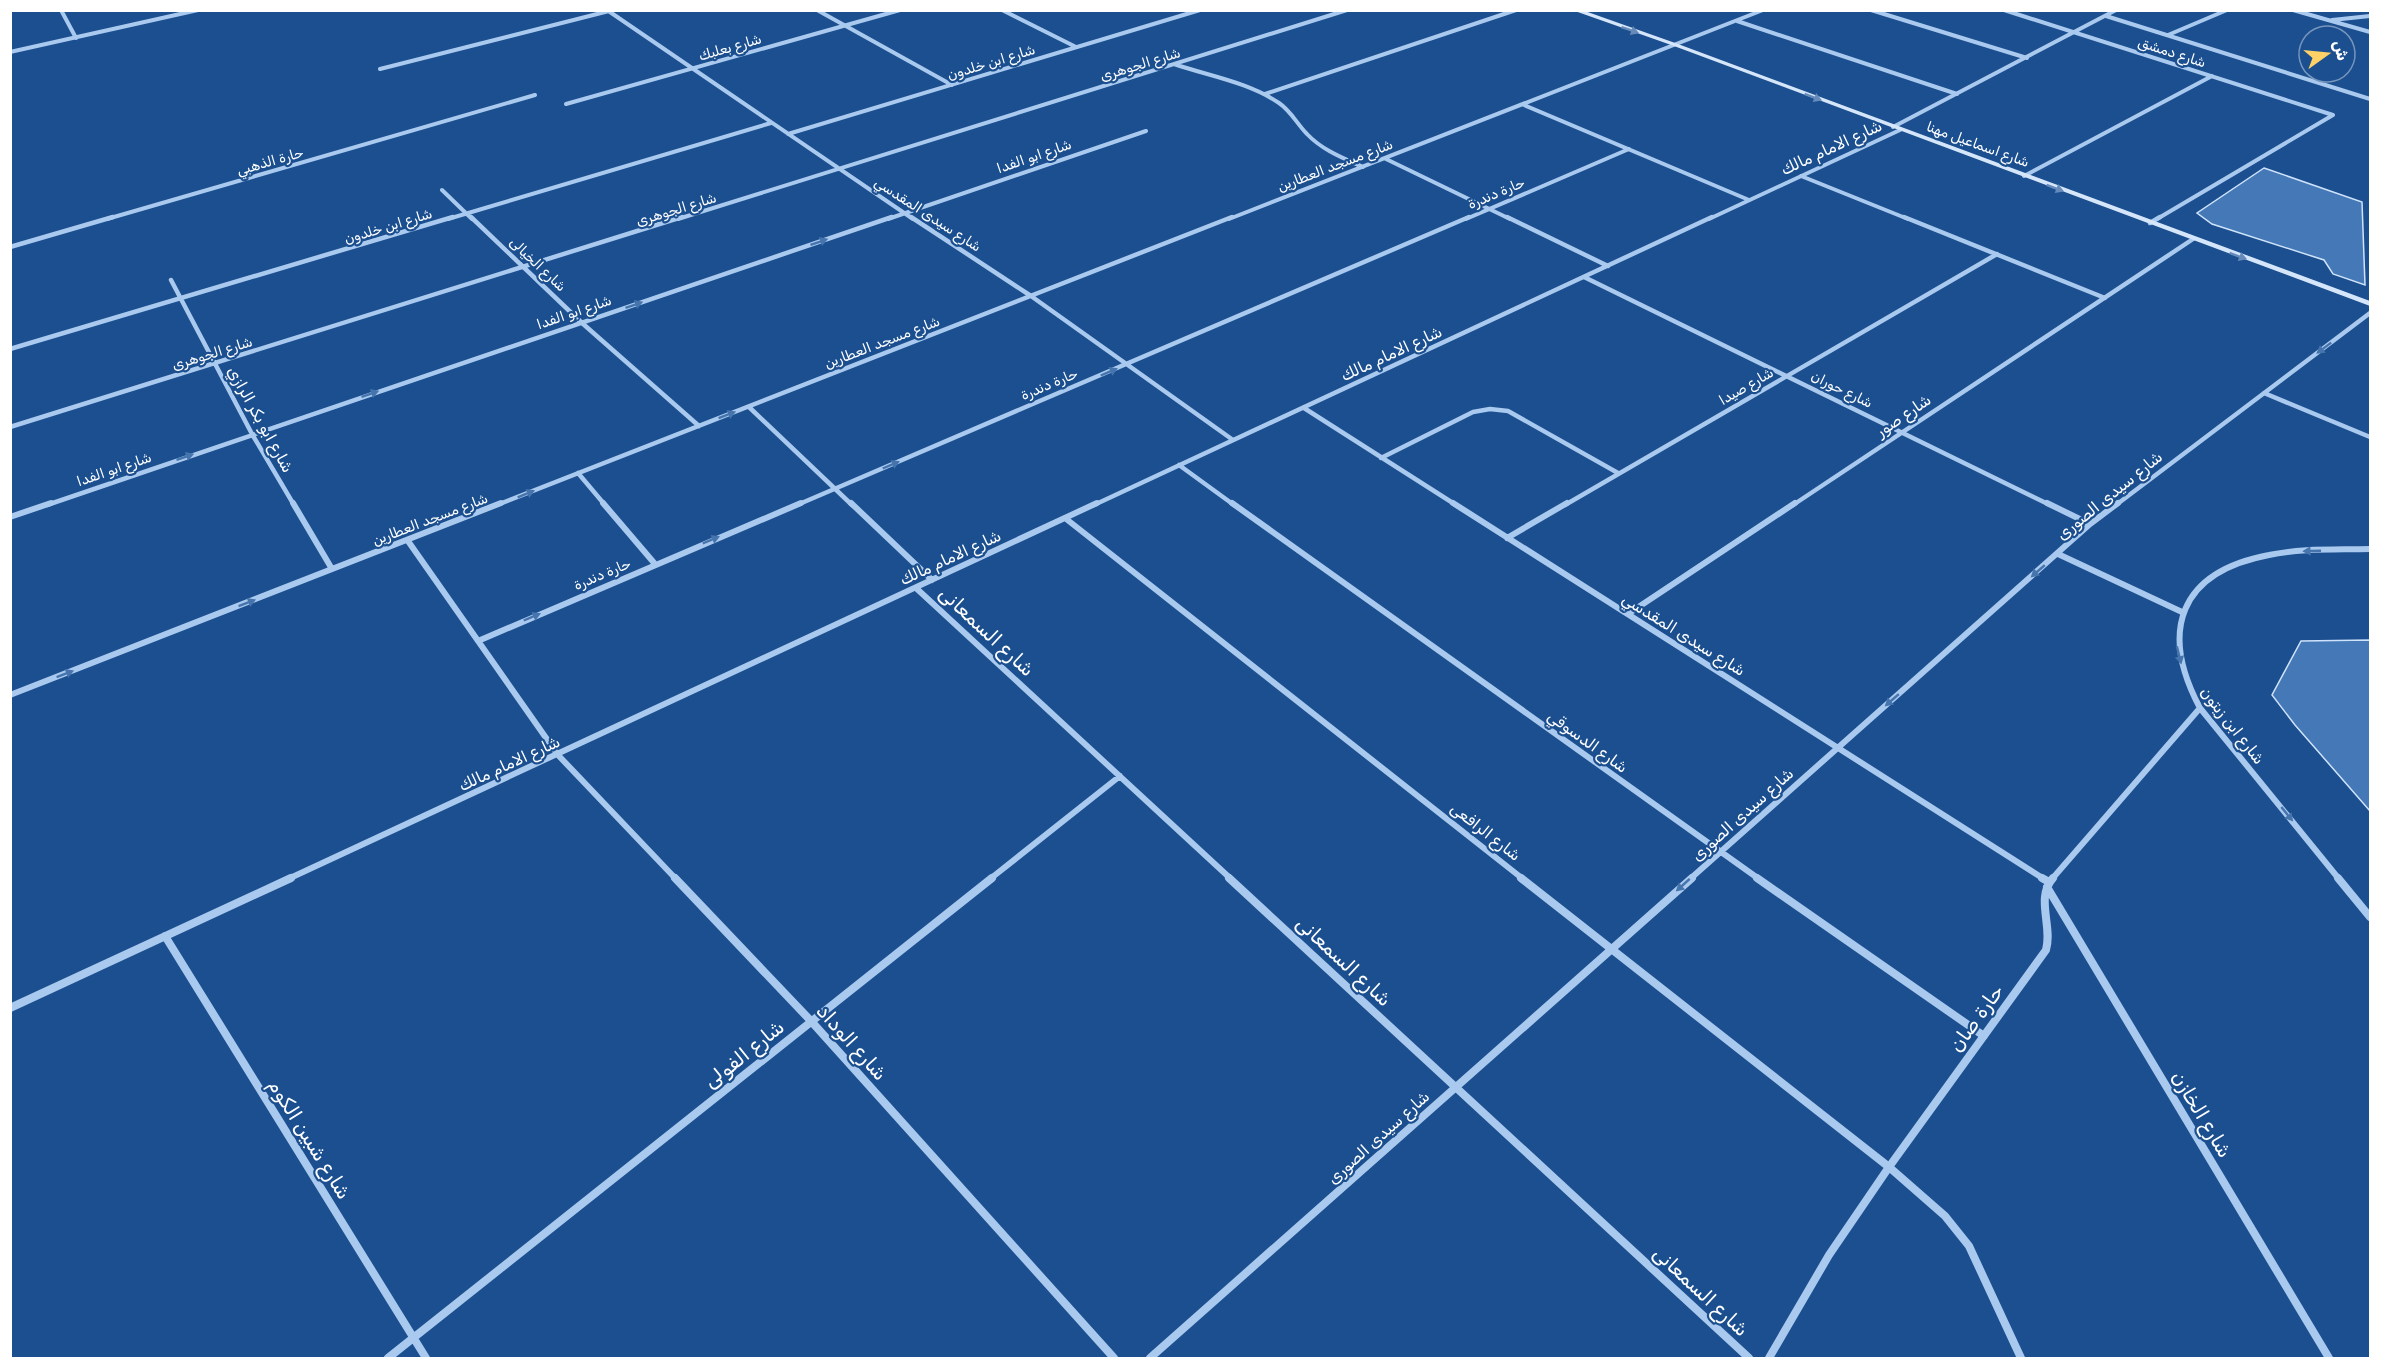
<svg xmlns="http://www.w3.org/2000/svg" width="2381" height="1369" font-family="Rubik,'Noto Naskh Arabic',sans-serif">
	<rect width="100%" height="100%" fill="#1b4f8f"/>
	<!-- building -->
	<path fill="#4478b7" stroke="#cfe3fa" stroke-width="1.5" d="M2264,168L2362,202L2365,285L2333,274L2324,260L2212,224L2197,213Z
		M2370,640V811L2295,725L2272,695L2301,641Z"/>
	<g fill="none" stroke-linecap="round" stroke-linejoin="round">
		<!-- street-far3 -->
		<path stroke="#a9c9ee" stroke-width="4" d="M61,10L76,38
			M607,10L913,219
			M817,10L952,85
			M1002,10L1076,47
			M1871,10L2027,58
			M2004,10L2333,115
			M2293,10L2370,32
			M2106,16L2370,99
			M2332,20L2370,16
			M1737,21L1957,94
			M2168,35L2227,10
			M10,52L198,10
			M1174,64C1209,76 1248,82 1279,103C1291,111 1297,124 1307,134C1322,150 1343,158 1363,167
			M380,69L609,11
			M1265,94L1516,10
			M566,104L900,10
			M1524,105L1749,200
			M1893,127L2116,10
			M788,134L1200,10
			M1386,159L1510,219
			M1801,176L1908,219
			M2024,176L2212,76
			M442,190L472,219
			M107,219L535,95
			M448,219L771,123
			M678,219L1347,10
			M888,219L1146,131
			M1229,219L1763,10
			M1466,219L1629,149
			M1709,219L1900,130
			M2157,219L2333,115"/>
		<!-- street-far2 -->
		<path stroke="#a9c9ee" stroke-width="4.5" d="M471,217L582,323L699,426
			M911,217L1031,296L1233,440
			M1507,217L1608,266
			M1904,217L2105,298
			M2150,223L2160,217
			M10,247L113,217
			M1584,277L2050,505
			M171,280L252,434L294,505
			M10,349L453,217
			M2264,393L2370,437
			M749,407L852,505
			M1304,408L1456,505
			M10,427L682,217
			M1381,458L1473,412L1490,409L1508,411L1618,473
			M1179,465L1234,505
			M578,473L605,505
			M47,505L892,217
			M497,505L1232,217
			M797,505L1469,217
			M1094,505L1712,217
			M1565,505L1997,254
			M1793,505L2193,239
			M2116,505L2370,313"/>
		<!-- street-far1 -->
		<path stroke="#a9c9ee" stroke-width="6" d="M293,503L332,569
			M603,503L655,564
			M851,503L932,580
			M1232,503L1759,879
			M1453,503L2044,879
			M2047,503L2090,524
			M10,517L51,503
			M1065,518L1523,879
			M1507,538L1567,503
			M408,541L558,755L676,879
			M2058,554L2182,612
			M916,588L1231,879
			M1628,614L1795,503
			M478,641L801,503
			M10,695L501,503
			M288,879L1097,503
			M990,879L1120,776
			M1690,879L2090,524L2118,503
			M2052,879L2200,708
			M2339,879L2200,708C2159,631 2179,572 2269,555C2302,548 2336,550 2370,549"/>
		<!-- street -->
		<path stroke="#a9c9ee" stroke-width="8" d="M675,878L811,1021L1114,1358
			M1229,878L1749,1358
			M1521,878L1889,1167L1945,1216L1969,1246L2021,1358
			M1757,878L1984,1036
			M2042,878L2049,882
			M2338,878L2370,917
			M2047,887L2329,1358
			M165,936L426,1358
			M10,1008L291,878
			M388,1358L992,878
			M1150,1358L1692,878
			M1769,1358L1829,1255L1889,1167L2046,950C2053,926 2035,898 2053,878"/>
		<!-- secondary -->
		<path fill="#d6e6fa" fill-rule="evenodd" d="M1572,10H1582L1678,44L2370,301V306L1674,46Z"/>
	</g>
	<!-- one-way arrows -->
	<defs><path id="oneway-solid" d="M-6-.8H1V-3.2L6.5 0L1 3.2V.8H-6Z" transform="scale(1.5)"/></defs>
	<g fill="#668bba">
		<use href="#oneway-solid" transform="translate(1630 30) rotate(19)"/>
		<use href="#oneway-solid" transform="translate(1813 97) rotate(21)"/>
		<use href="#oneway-solid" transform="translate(2055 188) rotate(21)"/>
		<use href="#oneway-solid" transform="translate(2238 256) rotate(20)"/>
	</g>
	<g fill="#4674ac">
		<use href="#oneway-solid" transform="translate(819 242) rotate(-19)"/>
		<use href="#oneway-solid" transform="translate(634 305) rotate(-19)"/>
		<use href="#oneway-solid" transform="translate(2324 348) rotate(143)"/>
		<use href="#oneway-solid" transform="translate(1109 372) rotate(-23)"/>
		<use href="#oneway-solid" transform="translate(370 394) rotate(-19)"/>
		<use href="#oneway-solid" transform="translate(727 415) rotate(-21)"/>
		<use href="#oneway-solid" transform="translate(185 457) rotate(-19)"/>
		<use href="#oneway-solid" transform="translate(891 465) rotate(-23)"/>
		<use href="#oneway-solid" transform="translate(526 494) rotate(-22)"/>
		<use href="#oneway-solid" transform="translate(711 540) rotate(-23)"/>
		<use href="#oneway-solid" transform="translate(2312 551) rotate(178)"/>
		<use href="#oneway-solid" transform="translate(2038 571) rotate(139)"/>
		<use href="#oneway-solid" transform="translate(247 603) rotate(-21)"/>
		<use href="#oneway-solid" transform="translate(532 617) rotate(-23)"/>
		<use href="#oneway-solid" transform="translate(2179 655) rotate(76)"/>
		<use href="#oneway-solid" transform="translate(65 674) rotate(-21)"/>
		<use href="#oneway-solid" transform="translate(1892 700) rotate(139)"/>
		<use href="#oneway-solid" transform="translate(2287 814) rotate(51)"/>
		<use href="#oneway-solid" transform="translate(1683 885) rotate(138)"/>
	</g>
	<g text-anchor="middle" stroke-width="4.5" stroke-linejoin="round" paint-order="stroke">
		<!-- far-street labels -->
		<g font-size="14" fill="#fff" stroke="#1b4f8f">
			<text transform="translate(730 47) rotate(-16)" y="5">شارع بعلبك</text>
			<text transform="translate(2172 52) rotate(18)" y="5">شارع دمشق</text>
			<text transform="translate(991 62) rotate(-17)" y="5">شارع ابن خلدون</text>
			<text transform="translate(1140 64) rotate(-17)" y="5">شارع الجوهرى</text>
			<text transform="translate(1978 144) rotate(20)" y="5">شارع اسماعيل مهنا</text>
			<text transform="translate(1034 156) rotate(-19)" y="5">شارع ابو الفدا</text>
			<text transform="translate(270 161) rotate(-16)" y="5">حارة الذهبي</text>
			<text transform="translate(1335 165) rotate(-21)" y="5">شارع مسجد العطارين</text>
			<text transform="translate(1496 193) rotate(-23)" y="5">حارة دندرة</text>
			<text transform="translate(676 209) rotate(-17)" y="5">شارع الجوهرى</text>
			<text transform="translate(928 214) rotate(33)" y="5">شارع سيدى المقدسي</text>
			<text transform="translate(388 226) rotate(-17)" y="5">شارع ابن خلدون</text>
			<text transform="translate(538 264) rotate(43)" y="5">شارع الخيالى</text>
			<text transform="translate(574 312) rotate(-19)" y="5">شارع ابو الفدا</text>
			<text transform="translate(882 342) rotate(-21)" y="5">شارع مسجد العطارين</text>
			<text transform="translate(212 353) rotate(-17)" y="5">شارع الجوهرى</text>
			<text transform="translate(1049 384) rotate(-23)" y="5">حارة دندرة</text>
			<text transform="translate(1746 386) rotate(-30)" y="5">شارع صيدا</text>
			<text transform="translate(1842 389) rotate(26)" y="5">شارع حوران</text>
			<text transform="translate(114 469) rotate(-19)" y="5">شارع ابو الفدا</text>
			<text transform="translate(430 519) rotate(-21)" y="5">شارع مسجد العطارين</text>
			<text transform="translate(602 574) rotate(-23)" y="5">حارة دندرة</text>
		</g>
		<!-- street labels -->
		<g font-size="16" fill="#fff" stroke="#1b4f8f">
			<text transform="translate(1831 147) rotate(-25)" y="6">شارع الامام مالك</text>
			<text transform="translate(1391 353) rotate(-25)" y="6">شارع الامام مالك</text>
			<text transform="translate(1903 415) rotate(-34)" y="6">شارع صور</text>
			<text transform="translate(261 419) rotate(61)" y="6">شارع ابو بكر الرازي</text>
			<text transform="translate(2109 495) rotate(-39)" y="6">شارع سيدى الصورى</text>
			<text transform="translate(950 557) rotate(-25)" y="6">شارع الامام مالك</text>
			<text transform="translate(1684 634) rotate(32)" y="6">شارع سيدى المقدسي</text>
			<text transform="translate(2233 725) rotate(52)" y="6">شارع ابن زيتون</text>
			<text transform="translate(1588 741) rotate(36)" y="6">شارع الدسوقي</text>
			<text transform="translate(509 763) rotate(-25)" y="6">شارع الامام مالك</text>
			<text transform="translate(1742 814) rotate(-42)" y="6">شارع سيدى الصورى</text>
			<text transform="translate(1486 831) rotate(38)" y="6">شارع الرافعى</text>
			<text transform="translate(1378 1137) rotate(-42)" y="6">شارع سيدى الصورى</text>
		</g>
		<!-- near-street labels -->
		<g font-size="20" fill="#fff" stroke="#1b4f8f">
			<text transform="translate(987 631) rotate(43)" y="7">شارع السمعانى</text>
			<text transform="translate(1344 961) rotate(43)" y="7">شارع السمعانى</text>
			<text transform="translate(1976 1018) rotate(-54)" y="7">حارة صان</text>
			<text transform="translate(852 1042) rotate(48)" y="7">شارع الوداد</text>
			<text transform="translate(744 1054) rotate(-39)" y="7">شارع الفولى</text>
			<text transform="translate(2202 1114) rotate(59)" y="7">شارع الخازن</text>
			<text transform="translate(310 1139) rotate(58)" y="7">شارع شبين الكوم</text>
			<text transform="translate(1701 1291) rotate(43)" y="7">شارع السمعانى</text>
		</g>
	</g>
	<!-- border -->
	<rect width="2381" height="1369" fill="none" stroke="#ffffff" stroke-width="24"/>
	<!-- north arrow -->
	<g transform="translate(2327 54) rotate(75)"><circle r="28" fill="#1b4f8f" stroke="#7695bc" stroke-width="1.5"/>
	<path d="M0-4.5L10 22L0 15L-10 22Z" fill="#ffd166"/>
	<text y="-9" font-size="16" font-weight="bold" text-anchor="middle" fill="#ffffff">ش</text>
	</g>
</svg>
